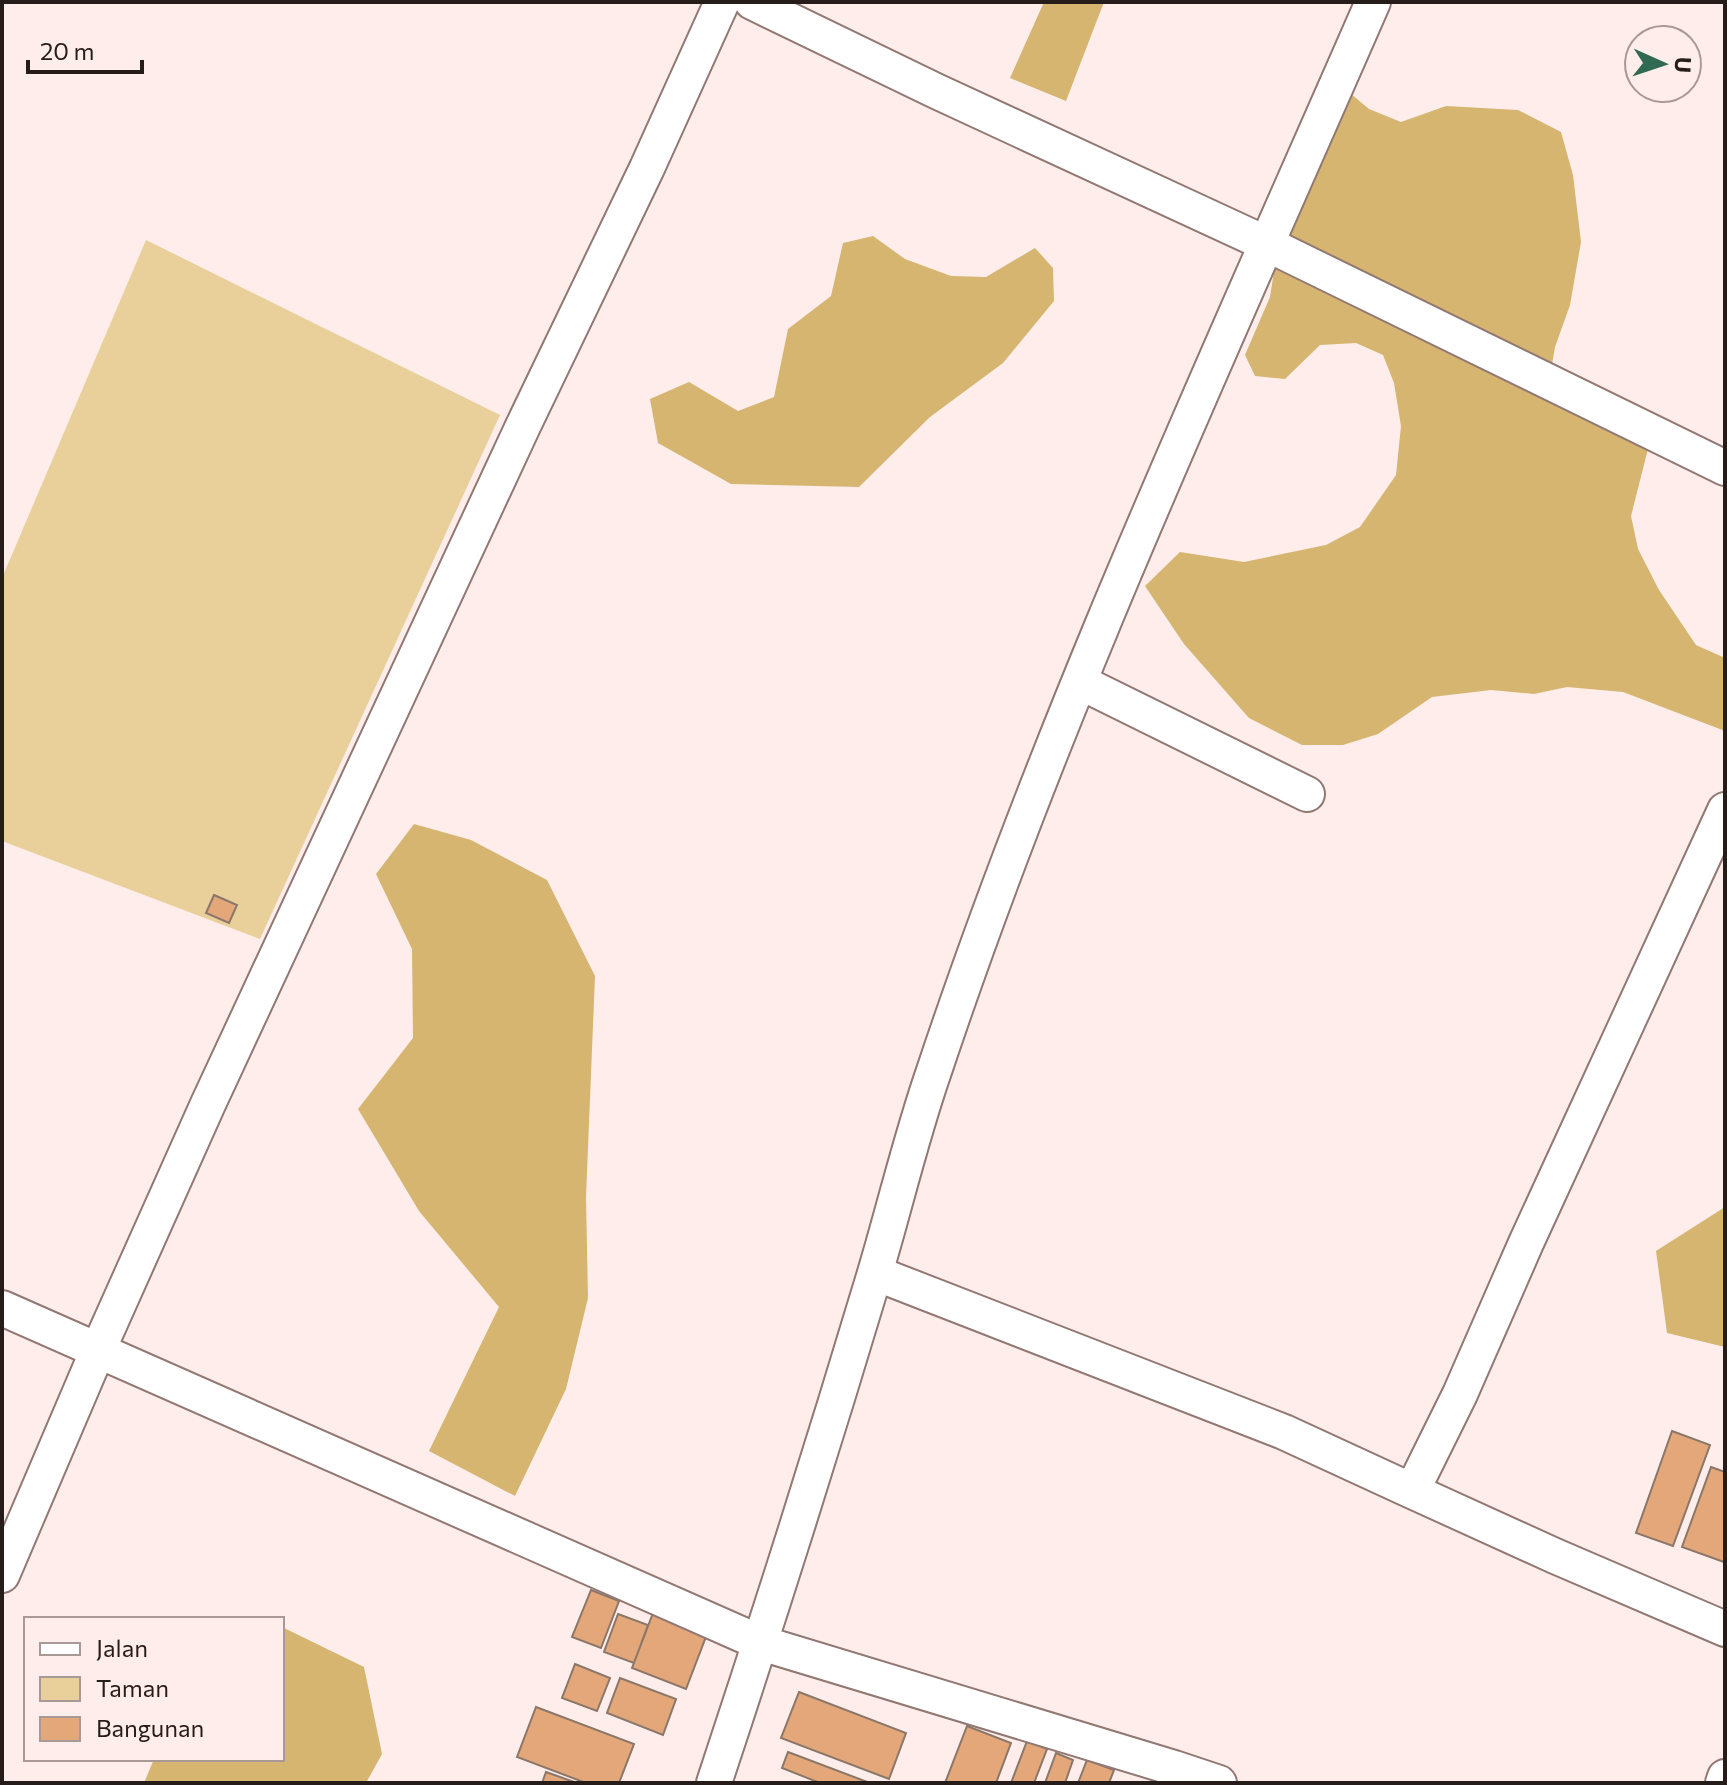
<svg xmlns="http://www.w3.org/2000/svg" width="1727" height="1785" font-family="Commissioner,sans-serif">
	<rect width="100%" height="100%" fill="#feedea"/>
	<!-- green -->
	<path fill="#e9cf9a" d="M146,240L500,415L260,939L2,841V578Z"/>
	<!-- forest -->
	<path fill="#d6b571" d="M1044,2H1104L1066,101L1010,78Z
		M1338,83L1369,109L1401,122L1446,106L1518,110L1561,132L1573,175L1581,242L1570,305L1555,347L1549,382L1652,433L1631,516L1638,549L1659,590L1696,645L1725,658V731L1623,692L1567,687L1534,694L1491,690L1432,697L1378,734L1343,745H1302L1249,718L1184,644L1145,586L1180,552L1244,562L1326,545L1360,527L1396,475L1401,426L1394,383L1383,355L1356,343L1320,345L1285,379L1255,376L1245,355L1270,297L1284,208Z
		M873,236L905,259L951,276L986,277L1035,248L1053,268L1054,301L1003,363L930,417L859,487L731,484L658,443L650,399L689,382L738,411L774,397L788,329L831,296L843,243Z
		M414,824L471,840L547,880L595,976L586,1197L588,1298L566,1389L515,1496L429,1451L499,1307L419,1211L358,1109L413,1038L412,949L376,874Z
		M1725,1207V1347L1667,1333L1656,1251Z
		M282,1627L364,1667L382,1754L366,1783H144L154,1759H282Z"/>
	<!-- building -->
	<path fill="#e4a77a" stroke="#8b7769" stroke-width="2" d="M214,895L237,905L229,923L206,913Z
		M1672,1431L1710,1445L1673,1546L1636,1533Z
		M1711,1467L1725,1472L1724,1562L1682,1547Z
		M591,1590L619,1601L601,1648L572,1637Z
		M653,1613L707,1634L686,1689L632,1668Z
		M618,1614L648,1625L634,1663L604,1652Z
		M575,1664L610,1678L597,1711L562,1698Z
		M620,1678L676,1699L663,1735L607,1713Z
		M799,1692L906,1733L889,1779L781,1738Z
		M536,1707L634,1744L619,1783H586L517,1757Z
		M967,1726L1011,1743L996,1783H945Z
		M1027,1741L1047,1749L1034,1783H1011Z
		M788,1752L870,1783H820L782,1768Z
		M1056,1753L1073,1760L1065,1783H1045Z
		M1087,1760L1114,1770L1109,1783H1078Z
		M546,1772L577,1783H542Z"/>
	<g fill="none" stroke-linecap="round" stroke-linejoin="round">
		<defs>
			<path id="street" d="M752,2L936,91L1267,244L1725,468
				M1080,682L1307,794
				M1725,810L1526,1243L1460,1394L1412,1491L1555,1556L1725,1629
				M875,1273L1284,1432L1412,1491
				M2,1308L761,1643L1174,1768L1219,1783
				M2,1575L98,1350L208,1104L523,426L647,168L722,2
				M714,1783C770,1614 824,1443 875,1273C895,1206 911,1137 934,1071C1056,705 1219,355 1373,2
				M1723,1783L1725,1777"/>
		</defs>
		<!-- street casing -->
		<use href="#street" stroke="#917873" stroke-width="38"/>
		<!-- street -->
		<use href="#street" stroke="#fff" stroke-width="34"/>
	</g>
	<!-- border -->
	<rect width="1727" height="1785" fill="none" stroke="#261c1a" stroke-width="8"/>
	<!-- legend -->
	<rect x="24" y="1617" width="260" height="144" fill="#feedea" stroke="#a89997" stroke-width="2"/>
	<rect x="40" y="1643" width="40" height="12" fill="#ffffff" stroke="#a89997" stroke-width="2"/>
	<text x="96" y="1657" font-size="24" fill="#261c1a">Jalan</text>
	<rect x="40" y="1677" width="40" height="24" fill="#e9cf9a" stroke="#a89997" stroke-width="2"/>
	<text x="96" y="1697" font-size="24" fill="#261c1a">Taman</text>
	<rect x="40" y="1717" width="40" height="24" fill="#e4a77a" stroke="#a89997" stroke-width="2"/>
	<text x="96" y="1737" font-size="24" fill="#261c1a">Bangunan</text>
	<!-- north arrow -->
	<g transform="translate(1663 64) rotate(93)"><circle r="38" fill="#feedea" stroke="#a89997" stroke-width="2"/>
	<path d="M0-6L14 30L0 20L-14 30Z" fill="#306a53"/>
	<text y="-12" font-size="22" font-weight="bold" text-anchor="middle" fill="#261c1a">U</text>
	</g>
	<!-- scale -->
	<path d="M28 60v12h114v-12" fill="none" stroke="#261c1a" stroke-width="4"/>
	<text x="40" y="60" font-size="24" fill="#261c1a" stroke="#feedea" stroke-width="6" paint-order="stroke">20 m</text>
</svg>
